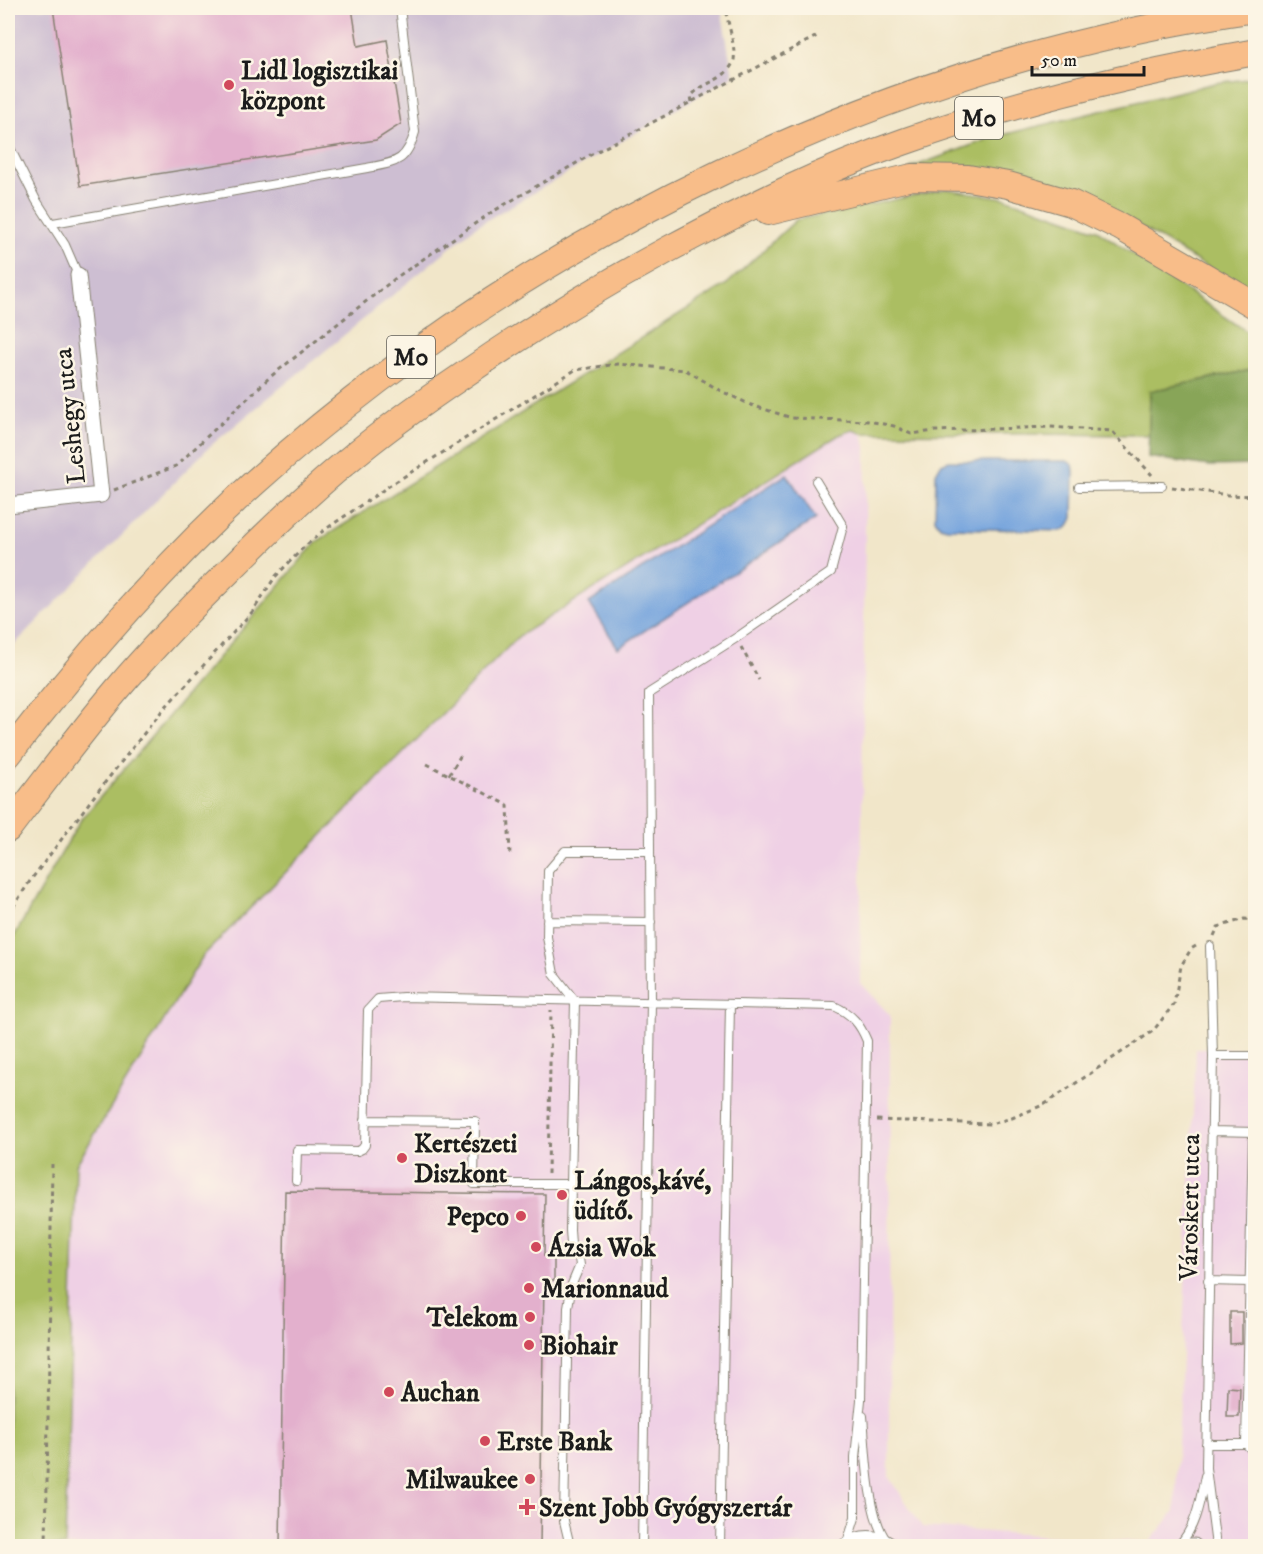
<svg xmlns="http://www.w3.org/2000/svg" width="1263" height="1554" font-family="'IM FELL DW Pica',serif">
	<rect width="100%" height="100%" fill="#fcf5e5"/>
	<filter id="ink" filterUnits="userSpaceOnUse"><feTurbulence type="fractalNoise" baseFrequency=".0167" numOctaves="2"/><feDisplacementMap in="SourceGraphic" scale="12" xChannelSelector="R" yChannelSelector="G"/><feConvolveMatrix kernelMatrix="1 2 1 2 8 2 1 2 1" color-interpolation-filters="sRGB"/></filter>
	<filter id="wash" filterUnits="userSpaceOnUse"><feTurbulence type="fractalNoise" baseFrequency=".008" numOctaves="4" result="noise"/><feDisplacementMap in="SourceGraphic" scale="24" xChannelSelector="R" yChannelSelector="G"/><feGaussianBlur stdDeviation="1.35" result="paint"/><feColorMatrix in="noise" values="0 0 0 0 0 0 0 0 0 0 0 0 0 0 0 0 0 1.4 0 .05"/><feComposite in="paint" operator="in"/></filter>
	<g filter="url(#wash)">
		<rect width="100%" height="100%" fill="#f1e6c9"/>
		<!-- built -->
		<path fill="#efd0e5" d="M853,430L862,433L866,446L860,983L890,1015L889,1476L922,1527L1149,1543L1175,1511L1196,1049H1255V1546H65L76,1165L203,956L519,636L839,435Z"/>
		<!-- industrial -->
		<path fill="#cdbed2" d="M8,8H721L733,76L475,227L209,447L8,651Z"/>
		<!-- green -->
		<path fill="#abbe62" stroke="#646d3f" stroke-width="1.5" d="M1255,78V296L1091,197L1049,183L961,165L910,168L994,137L1215,83Z
			M946,189L1005,198L1097,230L1255,337V369L1150,391L1149,435L862,433L853,430L839,435L519,636L203,956L76,1165L65,1546H8V947L80,821L316,542L727,284L796,220Z"/>
		<!-- forest -->
		<path fill="#88a558" stroke="#52603a" stroke-width="1.5" d="M1255,369V465L1209,466L1148,457L1150,391Z"/>
		<!-- water -->
		<path fill="#73a3dd" stroke="#48607c" stroke-width="1.5" d="M949,461H1067L1073,465L1074,471L1073,518C1070,525 1068,528 1061,531L947,528L940,526L935,519L936,473L941,464Z
			M787,474L816,519L618,648L589,603Z"/>
		<g id="blocks">
			<!-- building -->
			<path fill="#e3b0cd" d="M53,8H352L358,46L387,40L401,124L376,140L80,186Z
				M285,1191L545,1194L544,1256H554V1281H544L540,1546H280Z
				M1230,1312H1242V1343L1230,1344Z
				M1228,1387L1240,1388L1239,1417H1227Z"/>
		</g>
	</g>
	<g filter="url(#ink)">
		<use href="#blocks" fill-opacity="0" stroke="#868172" stroke-width="1.5"/>
		<g fill="none" stroke-linecap="round" stroke-linejoin="round">
			<defs>
				<path id="service" d="M8,144L36,200L65,245L78,275
					M53,223L367,168C397,162 406,162 415,132L400,8
					M1079,487L1162,486
					M547,921L651,922
					M1210,946L1213,1056L1206,1468L1216,1546
					M1213,1056H1256
					M365,1120L475,1121L474,1184H571
					M1211,1131L1256,1132
					M1253,1132L1246,1444L1256,1455
					M296,1181L297,1150L358,1151L362,1149L365,1145L368,1010L378,999L403,997L834,1006C852,1014 860,1024 867,1041L861,1400L855,1457V1518L847,1543
					M1208,1281L1249,1282
					M863,1416C866,1449 867,1516 887,1541
					M1206,1444H1246
					M570,1546L564,1521L568,1307L572,1284L580,1265L578,1253L571,1244L570,1230L575,1001L554,974L547,937L548,871L565,851H650
					M642,1546L651,1002L649,693L736,638L831,572L843,526L816,481
					M720,1546L730,1004
					M1178,1546C1196,1528 1200,1501 1205,1476"/>
				<path id="minor" d="M8,505L101,495L78,275
					M846,1546C860,1536 877,1536 891,1546
					M1190,1546H1194"/>
				<path id="trunk" d="M768,212L912,177L968,178L1008,185L1071,203L1120,227L1256,306
					M8,755C83,658 163,565 254,483C529,236 888,61 1256,9
					M8,829C43,783 78,736 115,692C151,649 190,609 230,570C267,533 305,496 346,462C383,431 422,403 462,376C529,330 597,288 669,249C744,209 822,170 903,142C1018,101 1136,73 1256,52"/>
			</defs>
			<!-- service casing -->
			<use href="#service" stroke="#868172" stroke-width="10"/>
			<!-- minor casing -->
			<use href="#minor" stroke="#868172" stroke-width="17"/>
			<!-- trunk casing -->
			<use href="#trunk" stroke="#868172" stroke-width="28"/>
			<!-- path -->
			<path stroke="#868172" stroke-width="3" stroke-dasharray="4.5 4.5" stroke-linecap="butt" d="M692,102L691,96C702,84 711,84 723,75C727,72 733,65 734,60C736,49 727,19 725,8
				M1172,487L1228,495L1256,496
				M114,490L176,466L270,377L397,277L492,212L592,154L819,35
				M741,647L759,680
				M427,764L508,805L510,856
				M449,775L462,753
				M8,915L30,881L95,795L161,712L253,611L275,577L302,549L323,531L389,486L575,370L618,364L686,370L719,390L751,405L792,418L868,421L894,426L911,434L935,431L1050,427L1112,431L1152,475
				M1214,936L1218,927L1244,919L1256,920
				M877,1120L990,1124L1012,1118L1045,1104L1153,1031L1174,1004L1181,966L1191,949L1199,944
				M548,1174L551,1010
				M46,1546L52,1164"/>
			<!-- service -->
			<use href="#service" stroke="#fff" stroke-width="8"/>
			<!-- minor -->
			<use href="#minor" stroke="#fff" stroke-width="15"/>
			<!-- trunk -->
			<use href="#trunk" stroke="#f8bd89" stroke-width="26"/>
		</g>
	</g>
	<!-- markers -->
	<g fill="#d1495b" stroke="#fcf5e5" stroke-width="2">
		<circle cx="229" cy="85" r="6"/>
		<circle cx="402" cy="1158" r="6"/>
		<circle cx="562" cy="1195" r="6"/>
		<circle cx="521" cy="1216" r="6"/>
		<circle cx="536" cy="1247" r="6"/>
		<circle cx="529" cy="1288" r="6"/>
		<circle cx="530" cy="1317" r="6"/>
		<circle cx="529" cy="1345" r="6"/>
		<circle cx="389" cy="1392" r="6"/>
		<circle cx="485" cy="1441" r="6"/>
		<circle cx="530" cy="1479" r="6"/>
		<path d="M524 1498h6v6h6v6h-6v6h-6v-6h-6v-6h6z"/>
	</g>
	<g text-anchor="middle" stroke-width="5" stroke-linejoin="round" paint-order="stroke">
		<!-- shield labels -->
		<g fill="#fcf5e5" stroke="#5f5d58" stroke-width="1.5">
			<rect x="955" y="97" width="48" height="42" rx="4.5"/>
			<rect x="387" y="336" width="48" height="42" rx="4.5"/>
		</g>
		<g font-size="24" font-weight="bold" fill="#1c1c1c">
			<text x="979" y="126">M0</text>
			<text x="411" y="365">M0</text>
		</g>
		<!-- poi labels -->
		<g font-size="26" font-weight="bold" fill="#1c1c1c" stroke="#fcf5e5" text-anchor="start">
			<text x="241" y="79">Lidl logisztikai<tspan x="241" dy="30">központ</tspan></text>
			<text x="414" y="1152">Kertészeti<tspan x="414" dy="30">Diszkont</tspan></text>
			<text x="574" y="1189">Lángos,kávé,<tspan x="574" dy="30">üdítő.</tspan></text>
			<text x="509" y="1225" text-anchor="end">Pepco</text>
			<text x="548" y="1256">Ázsia Wok</text>
			<text x="541" y="1297">Marionnaud</text>
			<text x="518" y="1326" text-anchor="end">Telekom</text>
			<text x="541" y="1354">Biohair</text>
			<text x="401" y="1401">Auchan</text>
			<text x="497" y="1450">Erste Bank</text>
			<text x="518" y="1488" text-anchor="end">Milwaukee</text>
			<text x="539" y="1516">Szent Jobb Gyógyszertár</text>
		</g>
		<!-- street labels -->
		<g font-size="26" fill="#1c1c1c" stroke="#fcf5e5">
			<text transform="translate(69 416) rotate(-96)" y="9">Leshegy utca</text>
			<text transform="translate(1189 1207) rotate(-89)" y="9">Városkert utca</text>
		</g>
	</g>
	<!-- margin -->
	<rect width="1263" height="1554" fill="none" stroke="#fcf5e5" stroke-width="30"/>
	<!-- scale -->
	<path d="M1032 66v9h112v-9" fill="none" stroke="#1c1c1c" stroke-width="3"/>
	<text x="1041" y="66" font-size="18" fill="#1c1c1c" stroke="#fcf5e5" stroke-width="4.5" paint-order="stroke">50 m</text>
</svg>
